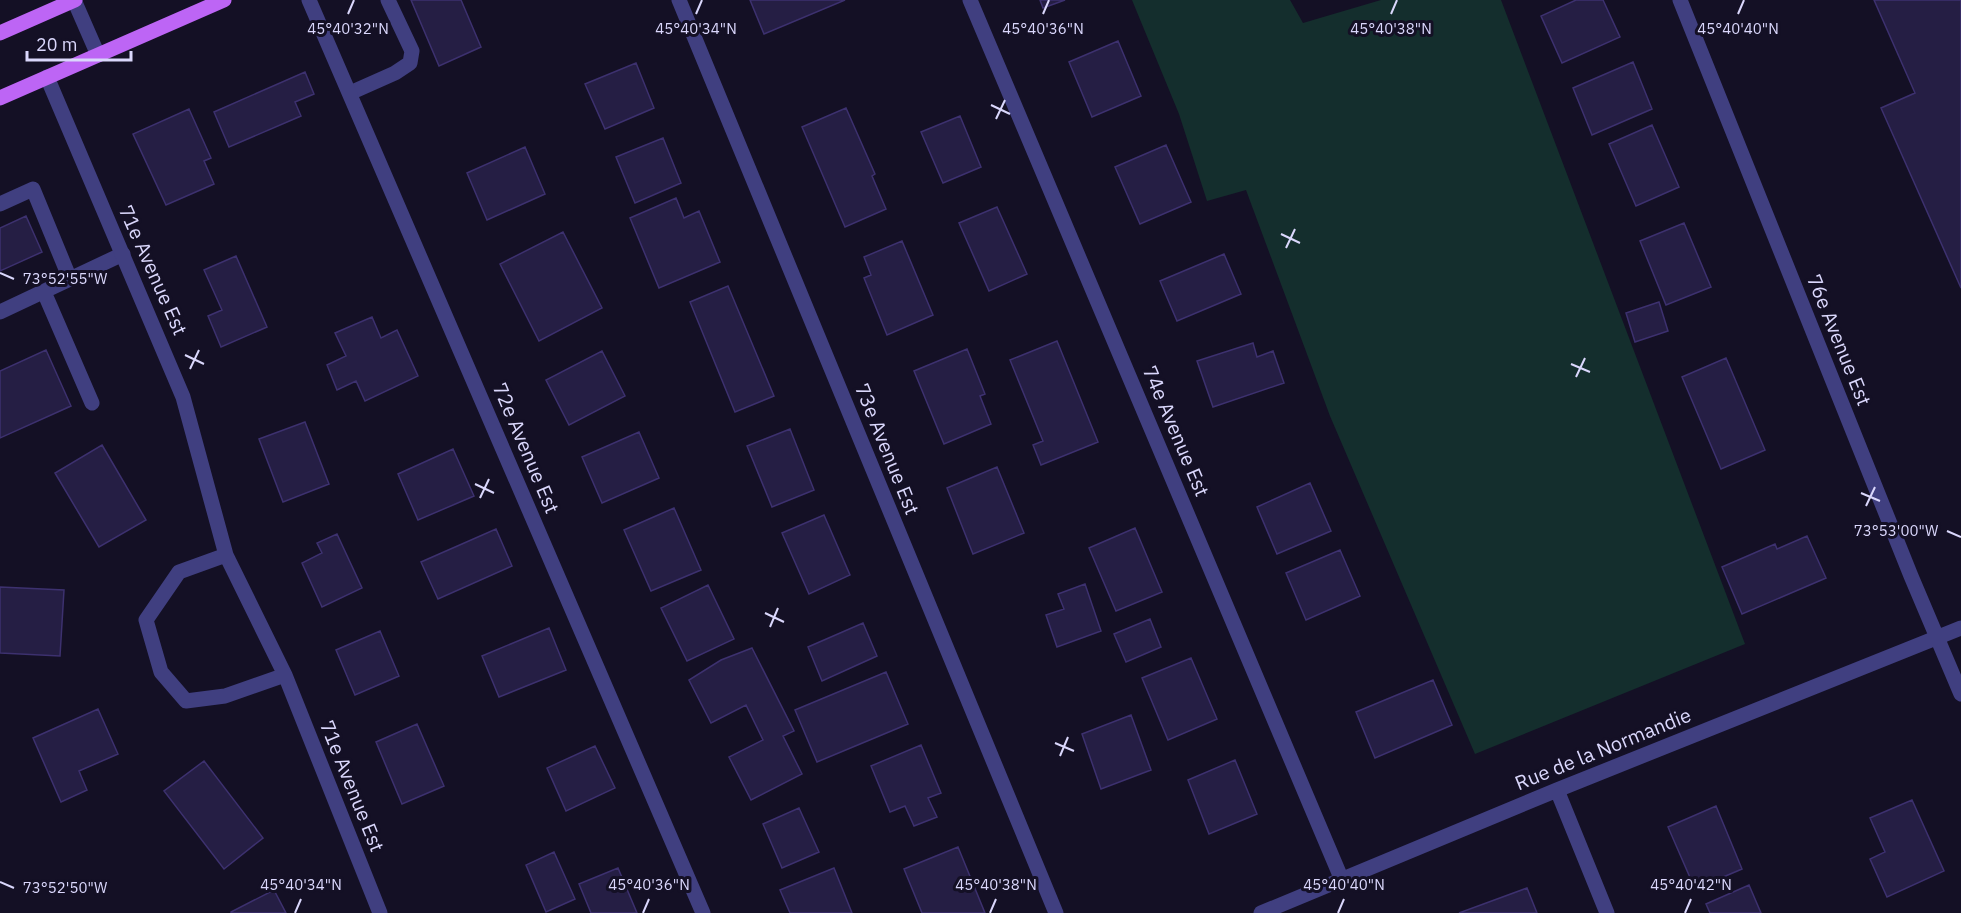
<svg xmlns="http://www.w3.org/2000/svg" width="1961" height="913" font-family="'IBM Plex Sans',sans-serif">
	<rect width="100%" height="100%" fill="#141025"/>
	<!-- green -->
	<path fill="#142e2d" d="M1132,0H1290L1303,23L1381,0H1501L1745,644L1475,754L1330,416L1246,190L1207,201L1179,114Z"/>
	<!-- building -->
	<path fill="#251e44" stroke="#3d316f" stroke-width="1.5" d="M411,0H461L481,47L439,66Z
		M750,0H845L764,34Z
		M1040,0H1065L1043,8Z
		M1576,0H1603L1620,37L1562,63L1541,16Z
		M1874,0H1961V288L1881,108L1915,93Z
		M1118,41L1141,96L1092,117L1069,62Z
		M1633,62L1652,109L1592,135L1573,88Z
		M636,63L654,108L605,129L585,84Z
		M305,72L314,94L295,102L301,116L229,147L214,112Z
		M846,108L875,174L872,176L886,209L845,227L802,127Z
		M189,109L211,158L204,161L214,184L166,205L133,134Z
		M960,116L981,167L943,183L921,132Z
		M1652,125L1679,187L1636,206L1609,144Z
		M663,138L681,183L635,203L616,157Z
		M1166,145L1191,202L1140,224L1115,167Z
		M525,147L545,194L487,220L467,173Z
		M676,198L684,218L699,211L720,262L659,288L630,218Z
		M997,207L1027,274L989,291L959,223Z
		M26,216L42,252L0,271V228Z
		M1684,223L1711,287L1666,305L1640,241Z
		M563,232L602,308L539,341L500,264Z
		M902,241L933,315L887,335L864,278L871,275L864,257Z
		M1224,254L1241,294L1177,321L1160,281Z
		M236,256L267,327L221,347L208,316L222,310L204,270Z
		M728,286L774,396L735,412L690,302Z
		M1659,302L1668,331L1635,342L1626,313Z
		M372,317L381,338L397,330L418,376L365,401L356,381L337,390L327,365L346,356L335,333Z
		M1057,341L1098,442L1041,465L1033,445L1043,441L1010,360Z
		M1253,343L1257,357L1273,351L1284,383L1213,407L1197,361Z
		M967,349L985,394L980,396L991,424L944,444L914,371Z
		M46,350L71,406L0,438V371Z
		M602,351L625,396L569,425L546,380Z
		M1726,358L1765,450L1721,469L1682,377Z
		M305,422L329,484L283,502L259,439Z
		M790,429L814,490L772,507L747,446Z
		M639,432L659,478L602,503L582,457Z
		M102,445L146,520L99,547L55,473Z
		M453,449L474,496L418,520L398,474Z
		M997,467L1024,533L973,554L947,488Z
		M1310,483L1331,531L1277,554L1257,507Z
		M674,508L701,570L651,591L624,530Z
		M824,515L850,575L809,594L782,533Z
		M1135,528L1162,592L1116,611L1089,548Z
		M496,529L512,566L438,599L421,562Z
		M337,534L362,588L322,607L302,563L322,553L317,543Z
		M1807,536L1826,578L1742,614L1722,567L1775,544L1777,549Z
		M1340,550L1360,596L1306,620L1286,573Z
		M1085,584L1101,631L1057,647L1046,615L1064,609L1058,594Z
		M708,585L734,639L687,661L661,608Z
		M0,587L64,590L60,656L0,653Z
		M1150,619L1161,647L1126,662L1114,634Z
		M863,623L877,656L822,681L808,647Z
		M549,628L566,670L499,697L482,656Z
		M380,631L399,676L355,695L336,650Z
		M752,648L794,731L783,736L802,774L751,800L729,757L763,740L746,705L711,723L689,680L721,660Z
		M1191,658L1217,719L1168,740L1142,678Z
		M886,672L908,724L817,762L795,710Z
		M1433,680L1452,725L1375,758L1356,712Z
		M98,709L118,754L79,771L87,790L61,802L33,738Z
		M1131,715L1151,770L1101,789L1082,734Z
		M417,724L444,786L402,804L376,742Z
		M921,745L941,793L928,798L937,817L914,826L905,806L890,812L871,766Z
		M595,746L615,788L566,811L547,768Z
		M1235,760L1257,814L1209,834L1188,780Z
		M204,761L263,838L224,869L164,791Z
		M1912,800L1944,871L1887,897L1870,859L1885,852L1870,818Z
		M1716,806L1742,869L1695,889L1668,827Z
		M799,808L819,852L782,868L763,824Z
		M958,847L985,913H922L904,869Z
		M554,852L575,899L546,912L526,865Z
		M618,868L637,913H591L579,884Z
		M834,868L852,913H790L780,890Z
		M1749,885L1761,913H1710L1706,904Z
		M1527,888L1537,913H1459Z
		M274,890L286,913H231V912Z"/>
	<g fill="none" stroke-linecap="round" stroke-linejoin="round">
		<!-- lane -->
		<path stroke="#403f80" stroke-width="15" d="M74,0L98,55
			M350,93L395,73L410,63L412,51L388,0
			M0,204L33,189L70,279
			M44,292L92,403
			M0,312L123,254"/>
		<!-- street -->
		<path stroke="#403f80" stroke-width="15" d="M309,0L703,913
			M679,0L1056,913
			M970,0L1342,880
			M1680,0L1911,576L1961,694
			M47,77L183,397L226,555L285,675L380,913
			M226,555L179,572L146,620L161,672L186,701L225,696L285,675
			M1557,790L1607,913
			M1261,913L1557,790L1961,628"/>
		<!-- primary -->
		<path stroke="#bd65f5" stroke-width="15" d="M0,33L75,0
			M0,98L224,0"/>
	</g>
	<!-- ticks -->
	<path fill="none" stroke="#dad7fc" stroke-width="2" d="M348,14L354,0M696,14L702,0M1043,14L1049,0M1391,14L1397,0M1738,14L1744,0M991,105L1010,114M996,119L1005,100M1281,234L1300,243M1286,248L1295,229M0,273L14,279M185,355L204,364M1571,364L1590,372M190,369L199,350M1576,377L1585,358M475,484L494,493M1861,493L1880,501M480,498L489,479M1866,506L1875,487M1947,531L1961,537M765,613L784,622M770,627L778,608M1055,743L1074,751M1060,756L1068,737M0,882L14,888M295,913L301,899M643,913L649,899M990,913L996,899M1338,913L1344,899M1685,913L1691,899"/>
	<g text-anchor="middle" stroke-width="6" stroke-linejoin="round" paint-order="stroke">
		<!-- street labels -->
		<g font-size="20" fill="#dad7fc" stroke="#141025">
			<text transform="translate(153 270) rotate(66)" y="7">71e Avenue Est</text>
			<text transform="translate(1839 340) rotate(68)" y="7">76e Avenue Est</text>
			<text transform="translate(1176 431) rotate(67)" y="7">74e Avenue Est</text>
			<text transform="translate(526 448) rotate(67)" y="7">72e Avenue Est</text>
			<text transform="translate(887 449) rotate(68)" y="7">73e Avenue Est</text>
			<text transform="translate(1603 749) rotate(-22)" y="7">Rue de la Normandie</text>
			<text transform="translate(352 786) rotate(68)" y="7">71e Avenue Est</text>
		</g>
	</g>
	<g font-size="15" text-anchor="middle" fill="#dad7fc" stroke="#141025" stroke-width="6" stroke-linejoin="round" paint-order="stroke">
		<text x="348" y="34">45°40'32"N</text>
		<text x="696" y="34">45°40'34"N</text>
		<text x="1043" y="34">45°40'36"N</text>
		<text x="1391" y="34">45°40'38"N</text>
		<text x="1738" y="34">45°40'40"N</text>
		<text x="65" y="284">73°52'55"W</text>
		<text x="1896" y="536">73°53'00"W</text>
		<text x="301" y="890">45°40'34"N</text>
		<text x="649" y="890">45°40'36"N</text>
		<text x="996" y="890">45°40'38"N</text>
		<text x="1344" y="890">45°40'40"N</text>
		<text x="1691" y="890">45°40'42"N</text>
		<text x="65" y="893">73°52'50"W</text>
	</g>
	<!-- scale -->
	<path d="M27 51v9h104v-9" fill="none" stroke="#dad7fc" stroke-width="3"/>
	<text x="36" y="51" font-size="18" fill="#dad7fc" stroke="#141025" stroke-width="4.5" paint-order="stroke">20 m</text>
</svg>
